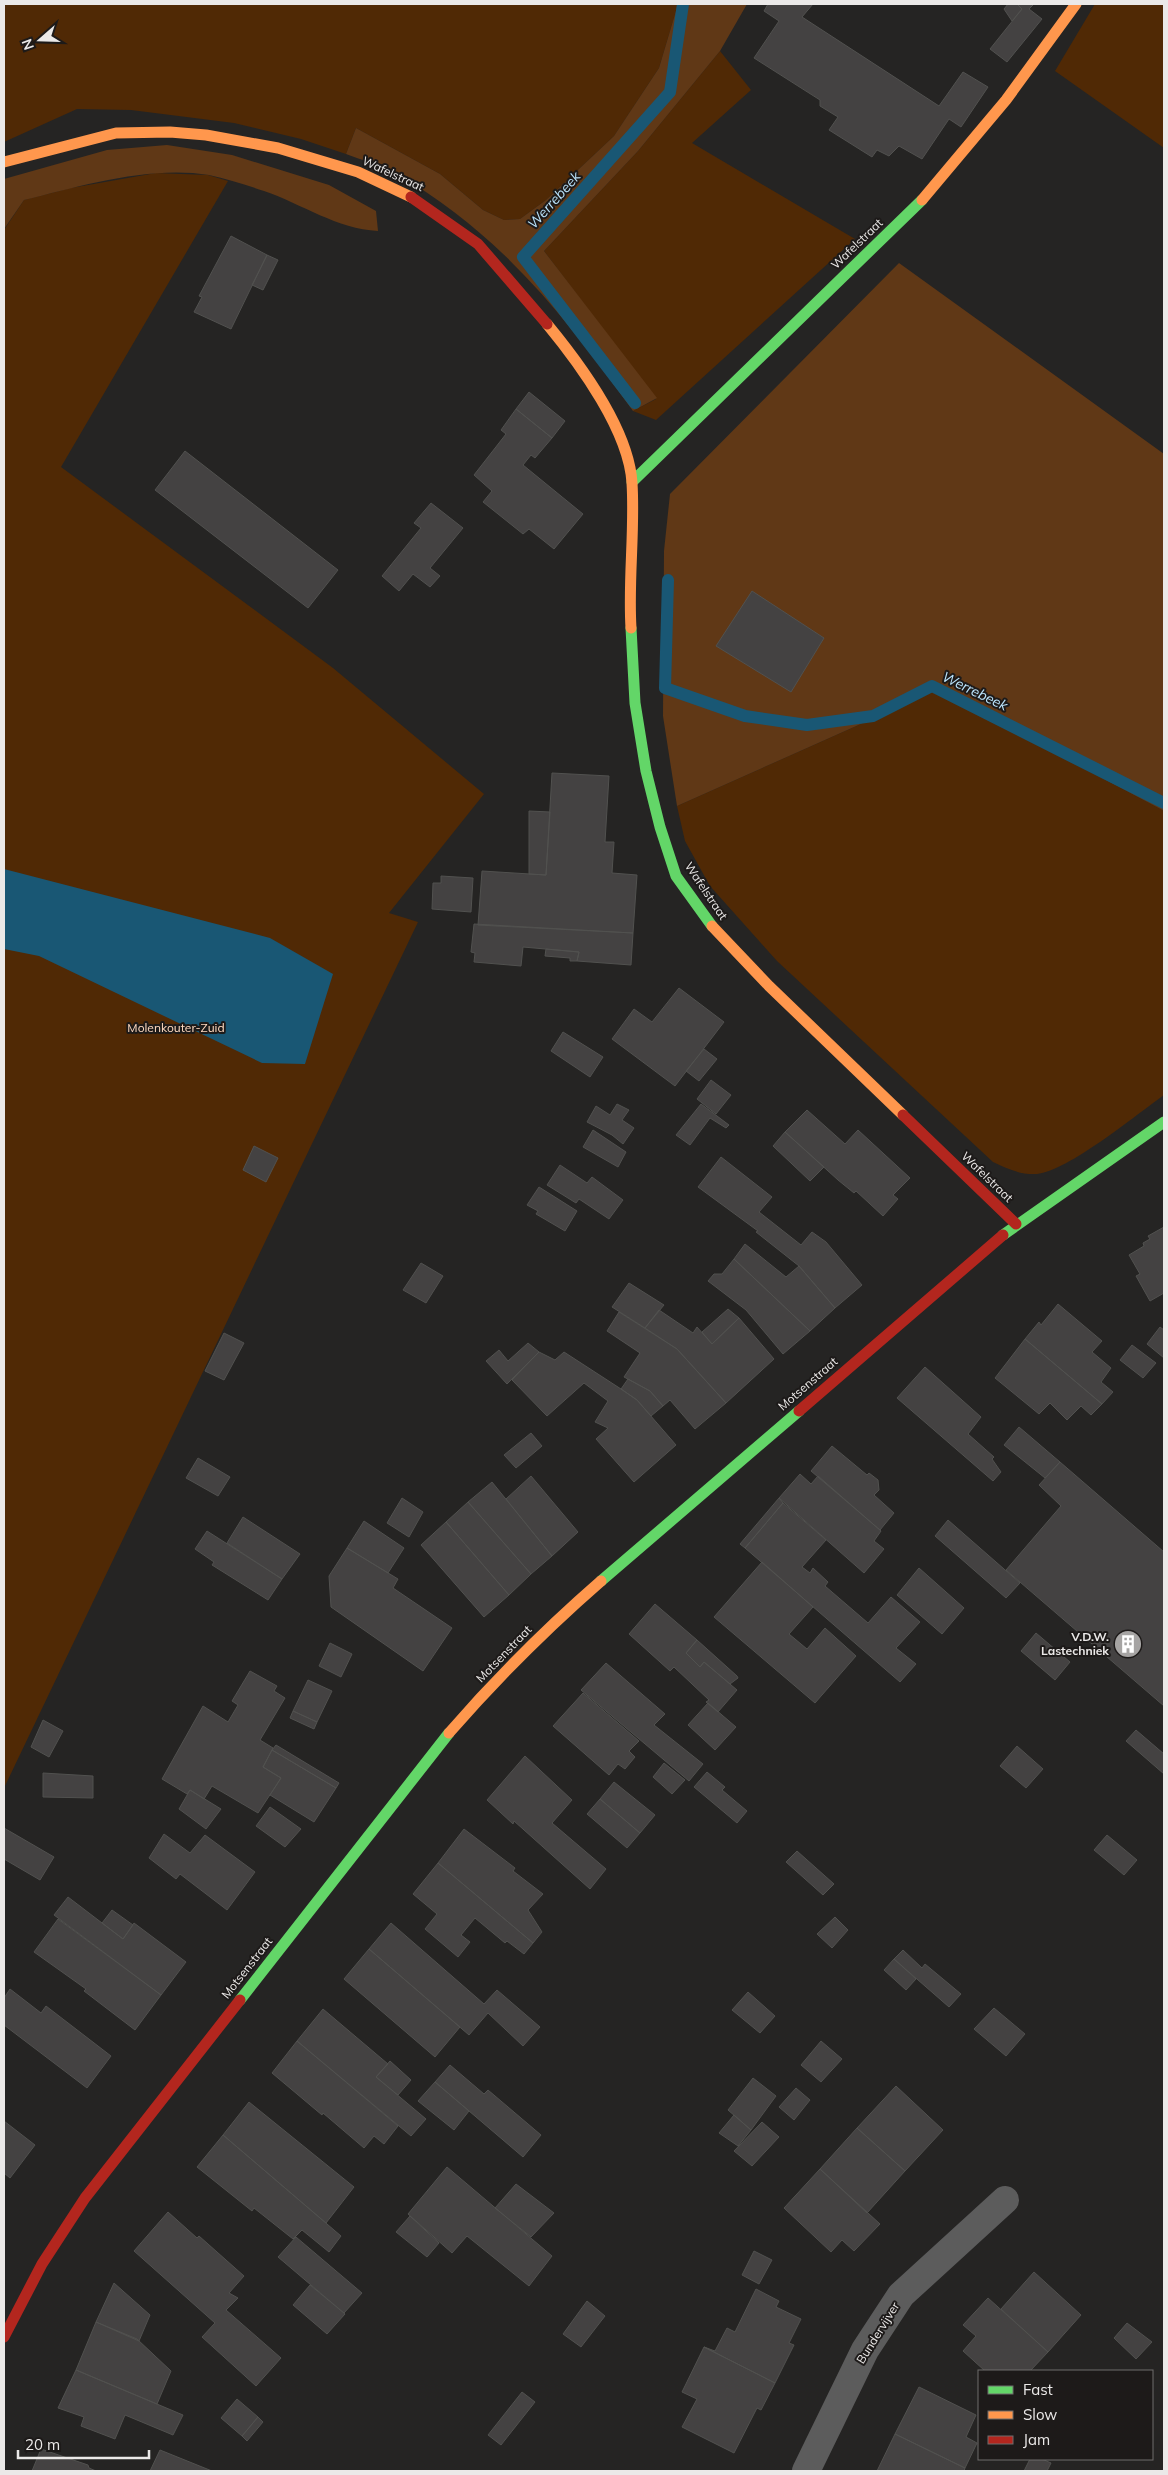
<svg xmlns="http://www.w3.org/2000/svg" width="1168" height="2475" font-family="Mulish,sans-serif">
	<rect width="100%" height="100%" fill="#252423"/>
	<!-- green -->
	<path fill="#502905" d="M4,4H678L659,68L614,136L546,200L520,219L504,220L483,210L440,174L356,128L346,154L301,139L234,123L131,110L77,109L4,142Z
		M1095,4H1164V148L1055,71Z
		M720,51L751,90L692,143L855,239L656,420L633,411L656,399L544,251L638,151Z
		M156,173L208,175L228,181L61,467L333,668L484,794L389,913L418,922L4,1788V230L24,200L71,188Z
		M937,690L1164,811V1095C1136,1115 1068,1171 1037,1174C1021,1175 1008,1169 993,1162L777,961L710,886L685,841L677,806Z"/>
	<!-- forest -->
	<path fill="#603816" d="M678,4H747L720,51L638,151L544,251L657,398L633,411C564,315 500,233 395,173C380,165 362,160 346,154L356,128L440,174L483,210L504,220L520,219L546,200L614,136L659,68Z
		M167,145L232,155L329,185L376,211L378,231C337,229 302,204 264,191C246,185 227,179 209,175C151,165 80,186 24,200L4,229V179L107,150Z
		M899,263L1164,454V811L937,690L677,806L663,716L664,551L670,494Z"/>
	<!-- water -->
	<path fill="#195774" d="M4,869L270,938L333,974L305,1064L262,1063L39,956L4,949Z"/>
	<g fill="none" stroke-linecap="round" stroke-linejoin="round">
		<!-- stream -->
		<path stroke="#195774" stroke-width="12" d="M635,403L523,257L670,92L683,4
			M668,580L665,688L745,716L807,725L873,716L932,686L1164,803"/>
	</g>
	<!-- building -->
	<path fill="#444242" stroke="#51514f" d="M768,4H813L802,17L939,106L963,72L988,87L961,127L949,119L922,159L899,146L889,156L877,150L872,157L829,130L838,117L820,106V100L754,58L779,21L764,11Z
		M1008,4H1017L1022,9L1012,21L1004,9Z
		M1017,4H1034L1029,9L1042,19L1007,62L990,49L1022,9Z
		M231,236L267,255L231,329L194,312L202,297L199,296Z
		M267,255L278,260L263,290L252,285Z
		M529,392L565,421L552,438L516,409Z
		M516,409L552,438L535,458L531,455L523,465L583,514L554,549L529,529L523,534L483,502L492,491L474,475L506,434L501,430Z
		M185,451L338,570L308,608L155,490Z
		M431,503L463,528L430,568L440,576L430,587L413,574L399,591L382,576L421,528L414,523Z
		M752,591L824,638L791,692L716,646Z
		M552,773L609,776L605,842H614L612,873L637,875L633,933L478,925L482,871L546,875Z
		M529,811L550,812L546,875L529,874Z
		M441,876L473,878L471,912L432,909L433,883H441Z
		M474,924L633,933L631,965L577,961L579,952L523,947L521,966L474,962L475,953L471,952Z
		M546,949L579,952L577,961H570V958L545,956Z
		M679,988L724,1022L675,1086L612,1039L634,1009L652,1022Z
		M563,1032L603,1057L590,1077L551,1051Z
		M704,1049L717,1059L699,1081L686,1071Z
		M711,1080L731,1095L716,1114L697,1099Z
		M617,1104L629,1110L622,1120L634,1128L623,1144L612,1135L587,1122L596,1106L610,1115Z
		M701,1104L729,1125L726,1128L710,1118L690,1145L676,1135Z
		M807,1110L845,1144L858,1130L910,1178L893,1195L898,1199L883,1216L856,1191L854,1193L838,1180L785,1132Z
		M593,1130L626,1152L618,1167L583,1147Z
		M785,1132L824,1167L810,1181L773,1146Z
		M254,1146L278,1158L266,1182L243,1170Z
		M721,1157L772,1197L759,1212L801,1245L812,1232L826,1242L862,1285L835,1308L799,1266L756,1232L758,1231L698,1187Z
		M560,1165L587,1183L592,1177L623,1200L609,1219L579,1199L576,1203L547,1185Z
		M539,1187L577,1211L565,1231L536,1214L538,1211L527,1205Z
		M1164,1227V1293L1150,1301L1136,1276L1140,1274L1129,1255L1144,1246L1143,1243L1150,1239L1148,1236Z
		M745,1244L786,1277L799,1266L835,1308L810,1331L734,1259Z
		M734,1259L810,1331L783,1354L746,1310L708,1281L714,1274H722Z
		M421,1263L443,1276L426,1303L403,1290Z
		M629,1283L664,1305L645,1328L612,1307Z
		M1058,1304L1102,1341L1092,1352L1111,1368L1101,1382L1113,1392L1102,1404L1025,1339L1039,1322L1041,1325Z
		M728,1309L739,1318L712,1344L702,1332Z
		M659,1310L693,1333L697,1327L712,1344L739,1318L774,1359L726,1403L677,1349L645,1328Z
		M619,1312L677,1349L726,1403L695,1429L670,1400L663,1406L650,1391L624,1377L640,1353L607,1331Z
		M1160,1327L1164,1330V1358L1147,1344Z
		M224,1333L244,1343L224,1380L205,1371Z
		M1025,1339L1102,1404L1091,1415L1081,1406L1067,1420L1050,1403L1039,1414L995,1378Z
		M528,1343L539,1352L507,1384L486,1361L499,1350L508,1361Z
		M1132,1345L1156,1363L1143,1378L1120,1360Z
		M539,1352L555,1360L564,1352L621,1389L637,1400L676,1445L634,1482L596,1439L608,1428L595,1422L608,1401L584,1383L547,1416L512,1380Z
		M925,1367L981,1417L968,1434L994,1457L992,1459L1001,1472L993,1481L897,1398Z
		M628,1379L650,1391L663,1406L651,1416L637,1400L621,1389Z
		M1019,1427L1060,1462L1045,1478L1004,1445Z
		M531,1433L542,1446L516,1468L504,1455Z
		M832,1446L867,1475L869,1473L878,1480L879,1490L874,1495L894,1513L880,1530L811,1471Z
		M198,1458L230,1477L218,1496L186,1478Z
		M1060,1462L1164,1552V1706L1006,1570L1061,1506L1039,1485Z
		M800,1474L811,1484L818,1476L881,1531L874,1541L884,1549L864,1573L779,1498Z
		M531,1476L578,1532L552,1556L506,1499Z
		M492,1482L552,1556L531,1574L468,1502Z
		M402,1498L423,1512L409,1537L387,1523Z
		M779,1498L783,1503L745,1548L740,1544Z
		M468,1502L531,1574L509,1595L446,1522Z
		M783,1503L826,1540L802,1567L810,1573L813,1568L828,1582L825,1586L868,1623L891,1597L920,1622L896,1648L916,1664L900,1682L745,1548Z
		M243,1517L300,1554L282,1579L227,1543Z
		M948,1520L1020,1583L1006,1598L935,1536Z
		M364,1521L404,1548L388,1573L347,1548Z
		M446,1522L509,1595L484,1617L421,1545Z
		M207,1531L282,1579L268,1600L212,1565L214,1562L195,1549Z
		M347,1548L398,1579L393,1588L452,1628L423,1671L331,1607L329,1576Z
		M762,1562L813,1607L789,1634L807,1649L825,1628L856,1656L815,1703L714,1617Z
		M919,1568L964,1608L942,1634L897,1595Z
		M655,1604L697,1640L686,1653L700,1667L704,1662L737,1690L718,1712L706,1702L709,1700L674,1667L670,1671L629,1634Z
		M1036,1633L1070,1662L1055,1680L1021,1651Z
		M697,1640L737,1676L738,1678L730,1684L704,1662L700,1667L686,1653Z
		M330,1643L352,1654L341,1677L319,1666Z
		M606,1663L665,1714L654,1725L703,1764L689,1781L581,1690Z
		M250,1671L277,1686L274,1691L285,1698L260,1740L273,1748L263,1767L281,1778L258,1813L212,1786L204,1799L190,1790L187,1794L162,1779L203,1706L228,1722L238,1705L232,1701Z
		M308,1680L332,1691L317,1722L293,1711Z
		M583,1693L639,1741L629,1751L635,1757L625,1769L618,1764L609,1775L553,1726Z
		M708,1703L736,1727L715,1750L688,1725Z
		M293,1711L317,1722L314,1729L290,1718Z
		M43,1720L63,1731L49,1757L31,1747Z
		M1136,1730L1164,1754V1774L1126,1741Z
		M276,1745L339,1783L336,1788L272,1750Z
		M1017,1746L1043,1769L1026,1788L1000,1766Z
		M272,1750L336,1788L314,1822L270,1795L281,1778L263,1767Z
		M525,1756L572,1800L552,1823L606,1869L590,1889L514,1821L513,1824L487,1800Z
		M664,1763L685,1780L672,1794L653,1777Z
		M707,1772L725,1787L722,1790L747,1811L737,1823L694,1787Z
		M43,1773L93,1776V1798L43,1797Z
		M614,1782L655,1815L640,1833L600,1799Z
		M190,1790L221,1809L206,1829L179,1809Z
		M600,1799L640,1833L627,1848L587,1814Z
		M270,1807L301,1829L285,1847L256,1826Z
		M4,1828L54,1857L40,1880L4,1859Z
		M464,1829L515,1868L513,1871L543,1894L528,1910L542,1932L533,1943L438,1863Z
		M164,1834L190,1853L205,1835L255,1872L227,1910L180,1874L176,1879L149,1858Z
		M1107,1835L1137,1860L1124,1875L1094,1850Z
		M797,1851L834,1884L823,1895L786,1862Z
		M438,1863L533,1943L524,1954L507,1941L505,1943L475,1918L461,1935L470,1942L458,1957L425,1929L437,1914L413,1894Z
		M68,1897L123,1939L134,1923L186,1962L161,1995L54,1915Z
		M112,1910L133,1925L123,1939L102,1923Z
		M835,1917L848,1930L832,1948L817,1934Z
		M58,1919L161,1995L135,2030L84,1991L86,1989L34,1952Z
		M391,1923L484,2004L497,1990L540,2027L523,2046L488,2013L469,2035L369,1949Z
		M369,1949L460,2027L435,2057L344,1979Z
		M903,1950L922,1968L925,1964L961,1994L949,2007L894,1959Z
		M894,1959L916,1979L906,1990L884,1970Z
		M10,1989L41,2013L46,2006L111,2056L87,2088L4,2025V1998Z
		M748,1992L775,2016L760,2033L732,2010Z
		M994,2008L1025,2034L1006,2056L974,2029Z
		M323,2009L388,2064L376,2077L426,2119L411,2136L297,2041Z
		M297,2041L398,2126L384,2144L374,2136L364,2148L323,2113L322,2115L272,2073Z
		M821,2041L842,2059L821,2082L801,2065Z
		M390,2061L411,2080L398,2095L376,2077Z
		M450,2065L484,2094L488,2090L541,2135L523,2157L435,2082Z
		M753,2078L776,2096L751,2130L728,2110Z
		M435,2082L469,2111L454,2130L418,2101Z
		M896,2086L943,2130L905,2171L857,2128Z
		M796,2088L810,2100L794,2120L779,2107Z
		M249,2102L354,2187L326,2223L223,2135Z
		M734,2115L751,2130L738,2146L719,2133Z
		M4,2121L35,2145L10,2178L4,2173Z
		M762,2122L779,2137L752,2166L734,2151Z
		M857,2128L905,2171L867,2213L820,2169Z
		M223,2135L341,2236L329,2252L302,2230L293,2239L254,2208L252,2211L197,2167Z
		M447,2167L552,2256L529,2286L467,2236L452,2253L408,2214Z
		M820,2169L880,2224L854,2251L842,2240L831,2252L784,2208Z
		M516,2184L554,2213L531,2237L495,2208Z
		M168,2212L197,2238L199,2236L244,2276L229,2293L238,2298L226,2310L281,2358L256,2386L202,2337L215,2323L134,2251Z
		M410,2216L439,2243L427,2257L396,2232Z
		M296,2237L362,2293L344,2313L278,2257Z
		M754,2251L772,2260L759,2284L742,2275Z
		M1034,2272L1081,2315L1048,2352L1001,2309Z
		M114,2283L150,2315L139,2341L96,2322Z
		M310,2285L345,2314L327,2334L293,2305Z
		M756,2289L779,2301L776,2307L801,2319L789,2343L794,2345L775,2383L704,2347L715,2351L727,2328L735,2332Z
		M988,2298L1048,2352L1030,2371H985L963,2351L976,2336L963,2325Z
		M587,2301L605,2316L581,2347L563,2334Z
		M96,2322L137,2339L171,2371L157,2404L76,2370Z
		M1127,2323L1152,2342L1136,2359L1114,2338Z
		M704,2347L775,2383L761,2410L757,2408L734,2453L682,2427L697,2399L682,2392Z
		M76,2370L183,2415L173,2435L125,2415L115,2439L81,2426L84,2417L58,2408Z
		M919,2387L976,2415L966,2437L977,2443L965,2468L895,2434Z
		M522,2392L535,2402L501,2445L488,2435Z
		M237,2399L258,2417L242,2436L221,2418Z
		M258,2417L263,2422L247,2441L242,2436Z
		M895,2434L965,2468L964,2471H877Z
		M41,2449L88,2465L89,2468L96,2471H32Z
		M160,2450L212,2471H150Z
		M1030,2459H1042L1051,2463L1047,2471H1024Z"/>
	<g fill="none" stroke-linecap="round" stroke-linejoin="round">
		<!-- street -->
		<path stroke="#5c5c5c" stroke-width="28" d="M806,2471L865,2350L901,2295L1005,2200"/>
		<!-- fast -->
		<path stroke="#63d668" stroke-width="11" d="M632,482L922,200
			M631,628L635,703L646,771L660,827L676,876L712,926
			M1003,1235L1164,1122
			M601,1581L799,1411
			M240,2000L449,1733"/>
		<!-- slow -->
		<path stroke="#ff974d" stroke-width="11" d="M4,162L116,133L170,132L206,135L278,148L358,172L411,197
			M922,200L1006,100L1076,4
			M547,324C580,364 629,431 632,483C635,531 628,580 631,628
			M712,926L769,986L903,1115
			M449,1733C496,1679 547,1628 601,1581"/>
		<!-- jam -->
		<path stroke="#b3261e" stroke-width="11" d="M411,197L478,244L547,324
			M903,1115L1016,1224
			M799,1411L1003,1235
			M4,2337L42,2264L85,2198L240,2000"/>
	</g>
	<!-- icons -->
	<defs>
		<symbol id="building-disc" viewBox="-11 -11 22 22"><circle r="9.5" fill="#a6a4a3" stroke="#1d1a19"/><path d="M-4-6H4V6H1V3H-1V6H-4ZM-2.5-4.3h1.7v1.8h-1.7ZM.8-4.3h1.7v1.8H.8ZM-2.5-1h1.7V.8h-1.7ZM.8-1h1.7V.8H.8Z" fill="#fff"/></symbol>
	</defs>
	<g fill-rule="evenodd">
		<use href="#building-disc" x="1112" y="1628" width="32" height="32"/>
	</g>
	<g text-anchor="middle" stroke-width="4" stroke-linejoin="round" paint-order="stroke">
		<!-- street labels -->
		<g font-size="12" fill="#ebe9e8" stroke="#1d1a19">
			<text transform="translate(393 174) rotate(25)" y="4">Wafelstraat</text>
			<text transform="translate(857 244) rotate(-44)" y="4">Wafelstraat</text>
			<text transform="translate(706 891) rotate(56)" y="4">Wafelstraat</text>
			<text transform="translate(987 1177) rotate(44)" y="4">Wafelstraat</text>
			<text transform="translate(808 1384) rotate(-41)" y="4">Motsenstraat</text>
			<text transform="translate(504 1654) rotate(-46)" y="4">Motsenstraat</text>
			<text transform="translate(247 1968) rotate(-52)" y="4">Motsenstraat</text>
			<text transform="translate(878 2333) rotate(-58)" y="4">Bundervijver</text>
		</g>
		<!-- park labels -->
		<g font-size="12" fill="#ffdac0" stroke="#1d1a19">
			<text x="176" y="1032">Molenkouter-Zuid</text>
		</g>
		<!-- poi labels -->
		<g font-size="12" font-weight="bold" fill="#ebe9e8" stroke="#1d1a19" text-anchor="end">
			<text x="1109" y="1641">V.D.W.<tspan x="1109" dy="14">Lastechniek</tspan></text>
		</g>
		<!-- water labels -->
		<g font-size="14" font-style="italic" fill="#bce5fd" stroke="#1d1a19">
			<text transform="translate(554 200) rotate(-48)" y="5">Werrebeek</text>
			<text transform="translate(975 691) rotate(26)" y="5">Werrebeek</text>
		</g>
	</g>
	<!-- border -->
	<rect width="1168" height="2475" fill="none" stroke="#ebe9e8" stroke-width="10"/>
	<!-- legend -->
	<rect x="978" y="2370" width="175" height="90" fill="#1d1a19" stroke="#6f6d6c"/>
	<rect x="988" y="2386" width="25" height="8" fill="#63d668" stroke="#6f6d6c"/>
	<text x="1023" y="2395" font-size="15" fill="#ebe9e8">Fast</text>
	<rect x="988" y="2411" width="25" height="8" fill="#ff974d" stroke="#6f6d6c"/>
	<text x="1023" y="2420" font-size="15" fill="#ebe9e8">Slow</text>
	<rect x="988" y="2436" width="25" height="8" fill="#b3261e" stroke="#6f6d6c"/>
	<text x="1023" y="2445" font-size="15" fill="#ebe9e8">Jam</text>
	<!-- north arrow -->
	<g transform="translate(40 40) rotate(250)" stroke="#1d1a19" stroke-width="4" paint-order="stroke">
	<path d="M0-4L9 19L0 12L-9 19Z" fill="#ebe9e8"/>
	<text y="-8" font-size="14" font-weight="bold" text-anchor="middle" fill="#ebe9e8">N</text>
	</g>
	<!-- scale -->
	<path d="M18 2450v8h131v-8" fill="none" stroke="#ebe9e8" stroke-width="2.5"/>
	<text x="25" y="2450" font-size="15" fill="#ebe9e8" stroke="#1d1a19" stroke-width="4" paint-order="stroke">20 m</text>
</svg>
